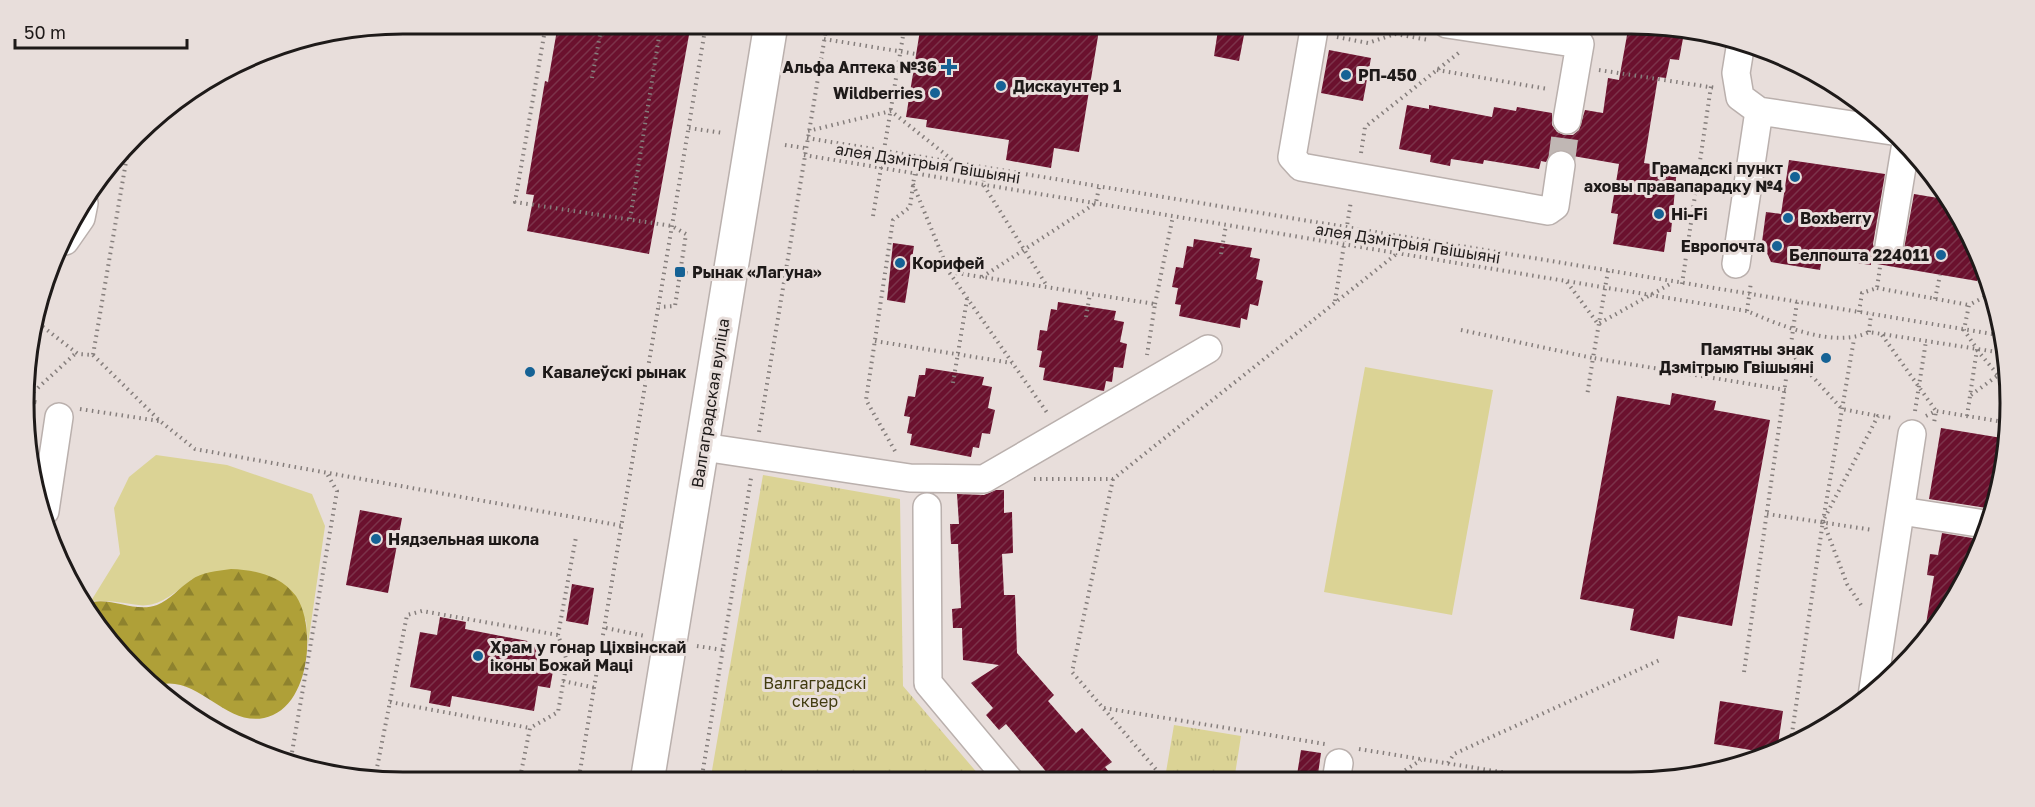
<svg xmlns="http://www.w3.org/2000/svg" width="2035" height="807" font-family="'Golos Text',sans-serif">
	<defs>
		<pattern id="forest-firs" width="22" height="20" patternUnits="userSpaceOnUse" patternTransform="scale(1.5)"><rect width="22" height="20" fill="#afa038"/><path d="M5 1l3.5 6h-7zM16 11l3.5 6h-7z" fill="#8e822e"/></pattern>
		<pattern id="park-tufts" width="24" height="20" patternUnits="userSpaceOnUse" patternTransform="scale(1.5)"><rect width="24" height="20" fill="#dbd395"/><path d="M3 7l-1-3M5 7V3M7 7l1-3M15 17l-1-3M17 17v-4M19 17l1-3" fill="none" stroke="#bcb580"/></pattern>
		<pattern id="building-hatch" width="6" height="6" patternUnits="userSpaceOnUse" patternTransform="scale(1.5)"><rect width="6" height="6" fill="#6b112e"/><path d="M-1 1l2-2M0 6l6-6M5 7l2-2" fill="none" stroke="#7b334a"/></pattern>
	</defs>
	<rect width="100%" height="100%" fill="#e8dedb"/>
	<!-- grass -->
	<path fill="#dbd395" d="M1365,367L1493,390L1452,615L1324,592Z
		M156,455L227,465L312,494L325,526L308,644L306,620L192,579C142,622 144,599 91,601L120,554L114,508L129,477Z"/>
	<!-- forest -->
	<path fill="url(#forest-firs)" d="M231,569C255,570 280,575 296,596C316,626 310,699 273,715C228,735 199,670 155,686L88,614L84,605C107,593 133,614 157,605C170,600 179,588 191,580C202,572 217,571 231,569Z"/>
	<!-- park -->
	<path fill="url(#park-tufts)" d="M763,475L900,499L903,686L985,782H710Z
		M1174,725L1241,736L1234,781L1166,772Z"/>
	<!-- building -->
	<path fill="url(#building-hatch)" d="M558,24H691L649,254L527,231L534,195L526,194L545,81L548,82Z
		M921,24H1100L1079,152L1054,148L1051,168L1006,160L1009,140L926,127L927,120L906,117Z
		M1629,24L1684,33L1679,60L1670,59L1666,78L1658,77L1644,163L1677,168L1671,232H1667L1664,252L1613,244L1618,214L1611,213L1619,164L1573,156L1563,149L1555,151L1546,162L1541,161L1539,169L1484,160L1483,164L1451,159L1450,166L1430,162L1431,155L1399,149L1407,105L1429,109V105L1492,117L1494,107L1516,111L1517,107L1552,113V125L1557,132L1564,135H1573L1579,130L1585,110L1603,113L1608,78L1619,80Z
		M1218,30L1244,35L1239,61L1214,56Z
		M1329,50L1371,58L1363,101L1321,93Z
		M1789,160L1885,174L1873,244L1875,252L1886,261L1895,260L1904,249L1914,194L1944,199L1972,235L1980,265L1977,281L1871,263V265L1822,258L1820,270L1771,262L1762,242L1766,212L1781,214Z
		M1194,239L1252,248L1250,257L1260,259L1256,279L1263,281L1258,306L1250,304L1247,320L1241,318L1240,328L1179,316L1181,305L1175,304L1178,288L1172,287L1176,267L1183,268L1187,246L1193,247Z
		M893,243L914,246L905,303L887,300Z
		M1058,302L1116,311L1114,320L1124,322L1120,342L1127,344L1123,368L1114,367L1112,382L1106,381L1104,391L1043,380L1045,368L1039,367L1042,351L1037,350L1040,330L1047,331L1051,309L1057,310Z
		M926,368L984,377L982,385L992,387L988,408L995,410L990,434L982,433L979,448L973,447L971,457L910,445L912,434L907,433L910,417L904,416L908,396L915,397L919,375H925Z
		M1672,393L1716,401L1714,410L1770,420L1732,626L1678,616L1674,639L1630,630L1634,609L1580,599L1617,396L1670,405Z
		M1941,428L2002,438L1993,509L1929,499Z
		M996,490H1004V513L1012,512L1013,553L1002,554L1004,595H1015L1017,653L1054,695L1048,701L1076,733L1082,728L1112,762L1105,767L1116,781H1054L1006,724L999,730L986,715L993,708L971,683L999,665L963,660L962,628H953L952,609L961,608L958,544H951L950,524H959L957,494L984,495Z
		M360,510L402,518L388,593L346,585Z
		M1942,533L1984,540L1947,614L1923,642L1934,576L1927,575L1930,554L1938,555Z
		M572,584L594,588L588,625L566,621Z
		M440,617L466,622L465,629L543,644L539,668L553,671L550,688L538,686L534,711L452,696L450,707L429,703L431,691L410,687L420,632L437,635Z
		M1720,701L1783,711L1777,751L1769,753L1714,744Z
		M1301,750L1321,753L1317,781H1296Z"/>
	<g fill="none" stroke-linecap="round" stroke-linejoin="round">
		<!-- minor-tunnel -->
		<path stroke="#c0b7b4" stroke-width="27" stroke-dasharray="27 14" stroke-linecap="butt" d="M1561,165L1567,120"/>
		<defs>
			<path id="minor" d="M1315,24L1292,157L1301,167L1548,211L1555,206L1561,165
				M1447,24L1580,44L1567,120
				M1741,42L1736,73L1740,97L1759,111L1892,131
				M65,241L81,218L84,203
				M1889,246L1905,149
				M1736,264L1759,111
				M703,447L910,478L984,479L1208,349
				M927,507L928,683L1010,781
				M45,511L59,417
				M1901,511L1991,525
				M1872,696L1912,434
				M1336,781L1339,763"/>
			<path id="major" d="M647,782L771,24"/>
		</defs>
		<!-- minor casing -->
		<use href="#minor" stroke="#bab0ad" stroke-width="30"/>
		<!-- major casing -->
		<use href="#major" stroke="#bab0ad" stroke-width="36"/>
		<!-- path -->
		<path stroke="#857e7c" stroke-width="4" stroke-dasharray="1.5 4.5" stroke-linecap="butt" d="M546,24L515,202L672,226L686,234L675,306L659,307
			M1337,37L1368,43L1395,34L1429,40
			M824,39L916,54
			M1437,70L1548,89
			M1599,70L1716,88
			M592,78L602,24
			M689,128L723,133
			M808,131L891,111L956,163
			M807,138L1999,335
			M785,145L805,148
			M1361,153L1365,127L1461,51
			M804,155L1747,311C1780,325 1834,349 1869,332L2003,353
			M986,168L983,184L1047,286
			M913,184L949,272L1048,414
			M873,216L905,24
			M630,219L661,24
			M1221,254L1226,225
			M1608,271L1593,358L1786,390
			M680,272L702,276
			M950,272L1155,304L1147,355
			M982,277L1096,203L1099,187
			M1567,282L1598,324L1672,283
			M1682,284L1711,86
			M1877,288L1969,305
			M1935,299L1940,275
			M1335,301L1351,201
			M1155,304L1173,216
			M1747,311L1751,282
			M1859,312L1862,293L1877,288L1880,267
			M1086,317L1090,294
			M38,323L78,354L93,355L128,150
			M1461,330L1593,358L1587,396
			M1869,332L1871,314
			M1882,335L1936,411L1934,423
			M875,341L1012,363
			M1977,350L2009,388
			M1791,353L1842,409L1878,416
			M93,355L160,421L195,449L623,526
			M953,383L967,299
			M1971,395L2008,368
			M29,396L76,353
			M29,401L40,403
			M80,409L159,421
			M1915,411L1926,341
			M1926,416L1936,411L2004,422
			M1967,416L1977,349L1964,330L1969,305L1988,295
			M759,432L827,24
			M895,451L866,400L893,220L910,207L917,157
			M1034,479H1113L1414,240
			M1113,479L1072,672L1166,781
			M1767,514L1873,530
			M1861,605L1847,584L1823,521L1878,416L1893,418
			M606,628L645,636
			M558,635L576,537
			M697,646L723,650
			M1744,672L1797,302
			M563,681L596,688
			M390,702L530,728
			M1104,708L1325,744
			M1790,747L1823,521L1854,339
			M1359,749L1550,780
			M1448,763L1454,754L1662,659
			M290,764L337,491L326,472
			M1161,774L1197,781
			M375,778L407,615L422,611L558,635L567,661L558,712L530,728L519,783
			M1390,780L1421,760
			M701,782L751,478
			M578,783L706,24"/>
		<!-- minor -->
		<use href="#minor" stroke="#fff" stroke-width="27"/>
		<!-- major -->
		<use href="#major" stroke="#fff" stroke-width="33"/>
	</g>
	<!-- markers -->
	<g fill="#156295" stroke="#e8dedb" stroke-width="2">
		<path d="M946 58h6v6h6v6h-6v6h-6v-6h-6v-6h6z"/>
		<circle cx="1346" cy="75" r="6"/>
		<circle cx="1001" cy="86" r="6"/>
		<circle cx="935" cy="93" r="6"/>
		<circle cx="1795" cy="177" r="6"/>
		<circle cx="1659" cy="214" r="6"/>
		<circle cx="1788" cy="218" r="6"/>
		<circle cx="1777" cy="246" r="6"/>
		<circle cx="1941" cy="255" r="6"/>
		<circle cx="900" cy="263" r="6"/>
		<rect x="674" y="266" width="12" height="12" rx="3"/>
		<circle cx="1826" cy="358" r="6"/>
		<circle cx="530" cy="372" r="6"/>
		<circle cx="376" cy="539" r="6"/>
		<circle cx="478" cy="656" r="6"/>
	</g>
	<g text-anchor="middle" stroke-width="6" stroke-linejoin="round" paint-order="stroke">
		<!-- poi labels -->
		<g font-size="16" font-weight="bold" fill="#1e1a19" stroke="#e8dedb" text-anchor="start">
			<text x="937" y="73" text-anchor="end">Альфа Аптека №36</text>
			<text x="1358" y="81">РП-450</text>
			<text x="1013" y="92">Дискаунтер 1</text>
			<text x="923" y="99" text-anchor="end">Wildberries</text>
			<text x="1783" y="174" text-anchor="end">Грамадскі пункт<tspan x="1783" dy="18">аховы правапарадку №4</tspan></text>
			<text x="1671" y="220">Hi-Fi</text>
			<text x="1800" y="224">Boxberry</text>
			<text x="1765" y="252" text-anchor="end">Европочта</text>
			<text x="1929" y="261" text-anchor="end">Белпошта 224011</text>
			<text x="912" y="269">Корифей</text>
			<text x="692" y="278">Рынак «Лагуна»</text>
			<text x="1814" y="355" text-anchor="end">Памятны знак<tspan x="1814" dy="18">Дзмітрыю Гвішыяні</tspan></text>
			<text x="542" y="378">Кавалеўскі рынак</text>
			<text x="388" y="545">Нядзельная школа</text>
			<text x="490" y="653">Храм у гонар Ціхвінскай<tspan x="490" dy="18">іконы Божай Маці</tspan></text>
		</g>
		<!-- street labels -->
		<g font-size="16" fill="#1e1a19" stroke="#e8dedb">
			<text transform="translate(928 163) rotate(9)" y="6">алея Дзмітрыя Гвішыяні</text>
			<text transform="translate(1408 243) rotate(9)" y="6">алея Дзмітрыя Гвішыяні</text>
			<text transform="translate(710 403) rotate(-81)" y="6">Валгаградская вуліца</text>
		</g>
		<!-- park labels -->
		<g font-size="16" fill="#413b0f" stroke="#e8dedb">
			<text x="815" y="689">Валгаградскі<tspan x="815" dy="18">сквер</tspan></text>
		</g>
	</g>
	<!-- crop -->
	<path d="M0 0H2035V807H0ZM403 34H1631A369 369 0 0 1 2000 403V403A369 369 0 0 1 1631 772H403A369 369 0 0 1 34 403V403A369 369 0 0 1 403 34Z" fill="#e8dedb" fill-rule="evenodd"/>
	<path fill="none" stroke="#1e1a19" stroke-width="3" d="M403 34H1631A369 369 0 0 1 2000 403V403A369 369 0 0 1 1631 772H403A369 369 0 0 1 34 403V403A369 369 0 0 1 403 34Z"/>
	<!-- scale -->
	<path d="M15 39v9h172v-9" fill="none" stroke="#1e1a19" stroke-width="3"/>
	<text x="24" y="39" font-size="18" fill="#1e1a19" stroke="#e8dedb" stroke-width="4.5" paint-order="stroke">50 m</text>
</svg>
